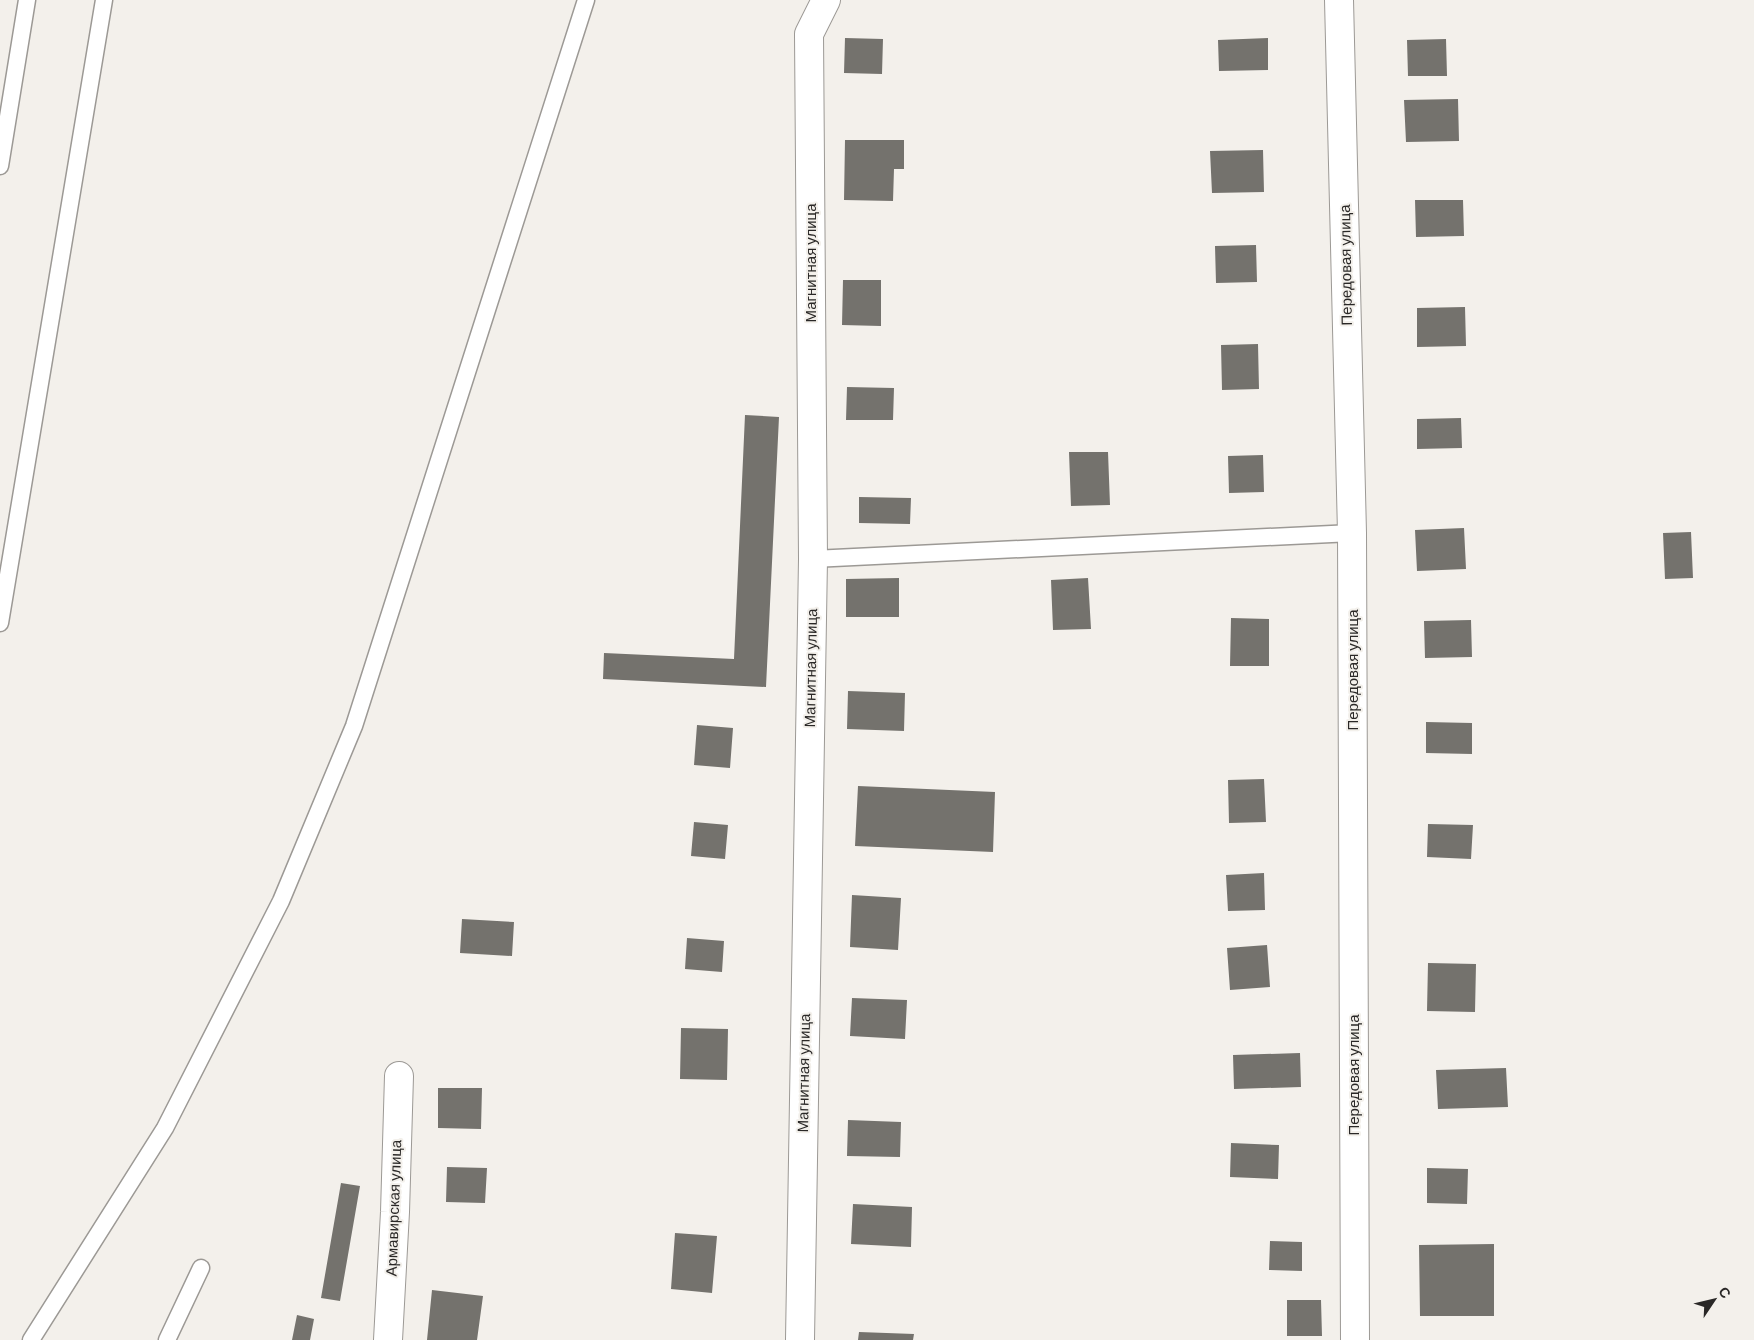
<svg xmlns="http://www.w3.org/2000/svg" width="1754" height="1340" font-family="Barlow,sans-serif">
	<rect width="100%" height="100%" fill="#f3f0eb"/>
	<!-- building -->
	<path fill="#74726d" d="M845,38L883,39L882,74L844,73Z
		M1268,38V70L1219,71L1218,40Z
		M1446,39L1447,76H1408L1407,40Z
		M1458,99L1459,141L1406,142L1404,100Z
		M845,140H904V169H894L893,201L844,200Z
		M1263,150L1264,192L1212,193L1210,151Z
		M1415,200H1463L1464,236L1416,237Z
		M1256,245L1257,282L1216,283L1215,246Z
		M843,280H881V326L842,325Z
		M1465,307L1466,346L1417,347V308Z
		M1258,344L1259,389L1222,390L1221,345Z
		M847,387L894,388L893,420H846Z
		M745,415L779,417L766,687L603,679L604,653L734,659Z
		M1461,418L1462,448L1417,449V419Z
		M1069,452H1108L1110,505L1071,506Z
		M1263,455L1264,492L1229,493L1228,456Z
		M859,497L911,498L910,524L859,523Z
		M1464,528L1466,569L1417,571L1415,530Z
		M1691,532L1693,578L1665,579L1663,533Z
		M899,578V617H846V579Z
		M1088,578L1091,629L1053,630L1051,580Z
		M1231,618L1269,619V666H1230Z
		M1471,620L1472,657L1425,658L1424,621Z
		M848,691L905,693L904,731L847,729Z
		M1426,722L1472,723V754L1426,753Z
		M697,725L733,728L730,768L694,765Z
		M1264,779L1266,822L1229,823L1228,780Z
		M858,786L995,792L993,852L855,846Z
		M694,822L728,825L725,859L691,856Z
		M1428,824L1473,825L1471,859L1427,857Z
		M1264,873L1265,910L1228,911L1226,875Z
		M852,895L901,898L898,950L850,947Z
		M462,919L514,922L512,956L460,953Z
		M687,938L724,941L722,972L685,969Z
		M1267,945L1270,987L1230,990L1227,948Z
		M1428,963L1476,964L1475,1012L1427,1011Z
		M852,998L907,1000L905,1039L850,1036Z
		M681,1028L728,1029L727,1080L680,1079Z
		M1300,1053L1301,1087L1234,1089L1233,1055Z
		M1506,1068L1508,1107L1438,1109L1436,1070Z
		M438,1088H482L481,1129L438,1128Z
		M848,1120L901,1122L900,1157L847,1156Z
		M1231,1143L1279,1145L1278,1179L1230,1177Z
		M447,1167L487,1168L485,1203L446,1202Z
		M1427,1168L1468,1169L1467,1204L1427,1203Z
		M341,1183L360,1186L340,1301L321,1298Z
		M853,1204L912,1207L911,1247L851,1244Z
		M675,1233L717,1236L712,1293L671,1289Z
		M1270,1241L1302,1242V1271L1269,1270Z
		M1494,1244V1316H1420L1419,1245Z
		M432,1290L483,1296L477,1340H427Z
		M1287,1300H1321L1322,1336H1287Z
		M297,1315L314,1319L310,1340H292Z
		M859,1332L914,1334L913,1340H858Z"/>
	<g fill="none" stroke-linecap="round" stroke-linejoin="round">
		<defs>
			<path id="service" d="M0,166L27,0
				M813,559L1352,533
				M0,623L104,0
				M31,1340L165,1128L281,901L354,726L586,0
				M167,1340L201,1268"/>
			<path id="minor" d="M1339,0L1352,533L1355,1340
				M388,1340L395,1212L399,1076
				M800,1340L813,559L809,34L826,0"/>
		</defs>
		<!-- service casing -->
		<use href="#service" stroke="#9c9995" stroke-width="19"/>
		<!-- minor casing -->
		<use href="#minor" stroke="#9c9995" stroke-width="30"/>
		<!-- service -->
		<use href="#service" stroke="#fff" stroke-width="16"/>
		<!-- minor -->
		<use href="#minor" stroke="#fff" stroke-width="28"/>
	</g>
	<g text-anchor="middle" stroke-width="4" stroke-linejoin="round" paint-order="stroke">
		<!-- street labels -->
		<g font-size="15" fill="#2a2827" stroke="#f3f0eb">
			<text transform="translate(811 263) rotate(-90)" y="5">Магнитная улица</text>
			<text transform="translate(1346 265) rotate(-91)" y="5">Передовая улица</text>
			<text transform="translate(811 668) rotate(-89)" y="5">Магнитная улица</text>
			<text transform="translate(1353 670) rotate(-90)" y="5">Передовая улица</text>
			<text transform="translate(804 1073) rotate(-89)" y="5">Магнитная улица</text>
			<text transform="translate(1354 1075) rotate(-90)" y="5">Передовая улица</text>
			<text transform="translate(394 1208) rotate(-88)" y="5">Армавирская улица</text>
		</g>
	</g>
	<!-- north arrow -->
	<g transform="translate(1714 1300) rotate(55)" stroke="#f3f0eb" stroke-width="4" paint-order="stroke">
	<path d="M0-4L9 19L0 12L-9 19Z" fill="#2a2827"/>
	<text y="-8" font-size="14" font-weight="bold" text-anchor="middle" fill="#2a2827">С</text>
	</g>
</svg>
